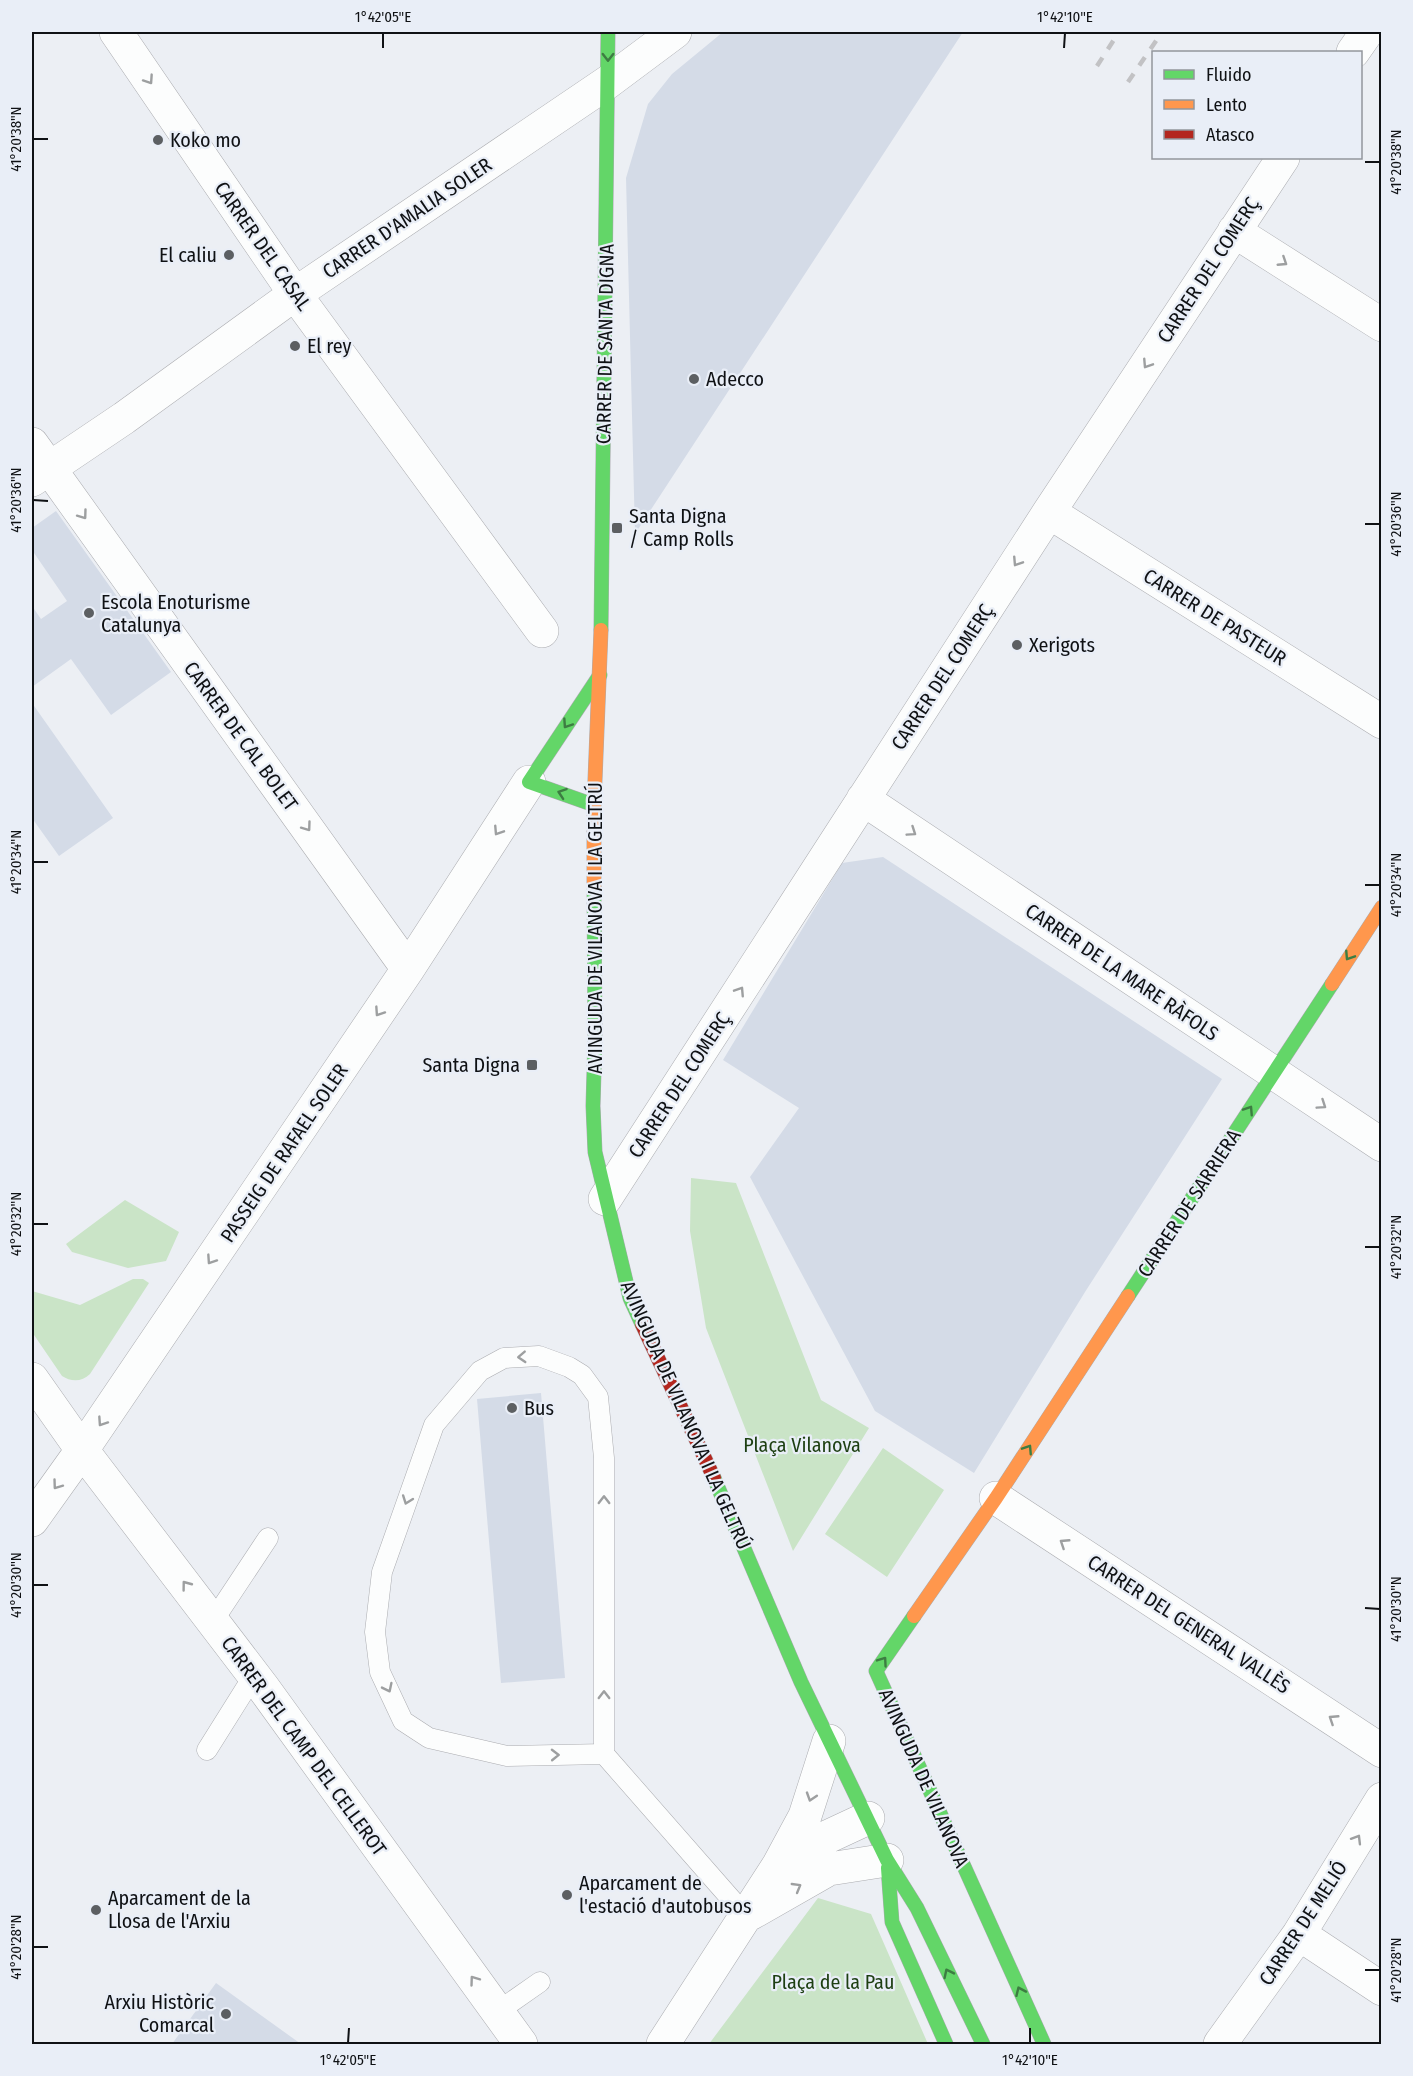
<svg xmlns="http://www.w3.org/2000/svg" width="1413" height="2076" font-family="'Fira Sans Condensed',sans-serif">
	<rect width="100%" height="100%" fill="#eceff4"/>
	<!-- green -->
	<path fill="#cae4c7" d="M691,1178L736,1183L821,1400L869,1428L793,1551L706,1328L690,1231Z
		M125,1200L179,1232L166,1261L128,1268L72,1252L66,1244Z
		M133,1279H143L149,1283L90,1374C82,1382 71,1382 62,1376L32,1332V1291L80,1305Z
		M883,1448L944,1490L887,1577L825,1534Z
		M818,1898L871,1914L928,2044H709Z"/>
	<!-- building -->
	<path fill="#d4dbe7" d="M723,32H963L635,534L626,178L648,104L672,74Z
		M56,511L171,672L111,715L71,659L32,687V606L41,619L67,601L32,550V528Z
		M32,703L113,818L59,856L32,818Z
		M883,857L1222,1079L1085,1292L974,1473L875,1411L750,1177L799,1108L723,1060L842,863Z
		M541,1393L565,1678L501,1683L477,1399Z
		M216,1983L301,2044H172Z"/>
	<g fill="none" stroke-linecap="round" stroke-linejoin="round">
		<defs>
			<path id="lane" d="M213,1621L268,1538
				M207,1750L254,1675
				M604,1754L507,1756L429,1738L403,1721L380,1672L375,1632L382,1572L434,1425L480,1371L504,1358L539,1356L569,1367L582,1375L598,1397L604,1458V1754L746,1916
				M497,2012L540,1982"/>
			<path id="street" d="M116,32L295,294L542,631
				M1353,52L1367,32
				M1234,231L1382,325
				M32,444L408,969
				M32,480L124,418L295,294L608,82L675,32
				M1049,512L1382,722
				M863,799L1382,1145
				M605,1199L1049,512L1283,158
				M32,1379L82,1450L262,1686L521,2044
				M996,1498L1382,1751
				M32,1520L82,1450L408,969L529,782
				M779,1865L810,1845L868,1818
				M750,1914L829,1869L887,1860
				M1299,1934L1382,1989
				M663,2044L778,1866L805,1816L829,1741
				M1220,2044L1299,1934L1382,1799"/>
			<path id="fast" d="M601,630L608,32
				M594,805L529,782L600,675
				M594,887L595,1036L593,1106L595,1152L630,1298L642,1324
				M1128,1296L1332,984
				M714,1478L801,1682L887,1860L917,1908L983,2044
				M914,1616L876,1671L1044,2044
				M888,1868L892,1922L946,2044"/>
			<path id="slow" d="M594,887V805L601,630
				M1332,984L1382,907
				M914,1616L996,1498L1128,1296"/>
			<path id="jam" d="M642,1324L714,1478"/>
		</defs>
		<!-- lane casing -->
		<use href="#lane" stroke="#abacb0" stroke-width="21"/>
		<!-- street casing -->
		<use href="#street" stroke="#abacb0" stroke-width="34"/>
		<!-- fast casing -->
		<use href="#fast" stroke="#abacb0" stroke-width="15"/>
		<!-- slow casing -->
		<use href="#slow" stroke="#abacb0" stroke-width="15"/>
		<!-- jam casing -->
		<use href="#jam" stroke="#abacb0" stroke-width="15"/>
		<!-- lane -->
		<use href="#lane" stroke="#fcfdfd" stroke-width="20"/>
		<!-- street -->
		<use href="#street" stroke="#fcfdfd" stroke-width="33"/>
		<!-- fast -->
		<use href="#fast" stroke="#63d668" stroke-width="14"/>
		<!-- slow -->
		<use href="#slow" stroke="#ff974d" stroke-width="14"/>
		<!-- jam -->
		<use href="#jam" stroke="#b3261e" stroke-width="14"/>
		<!-- rail -->
		<path stroke="#c2c2c4" stroke-width="4.5" stroke-dasharray="10 10" stroke-linecap="butt" d="M1097,66L1119,32
			M1128,82L1162,32"/>
	</g>
	<!-- one-way arrows -->
	<defs><path id="oneway-chevron" d="M-2-3.5L2.5 0L-2 3.5" fill="none" stroke-width="1.6" stroke-linecap="round" stroke-linejoin="round" transform="scale(1.5)"/></defs>
	<g stroke="#3d7d42">
		<use href="#oneway-chevron" transform="translate(608 57) rotate(90)"/>
		<use href="#oneway-chevron" transform="translate(567 724) rotate(124)"/>
		<use href="#oneway-chevron" transform="translate(562 793) rotate(-161)"/>
		<use href="#oneway-chevron" transform="translate(1349 956) rotate(123)"/>
		<use href="#oneway-chevron" transform="translate(1249 1110) rotate(-57)"/>
		<use href="#oneway-chevron" transform="translate(1028 1449) rotate(-57)"/>
		<use href="#oneway-chevron" transform="translate(883 1661) rotate(-55)"/>
		<use href="#oneway-chevron" transform="translate(948 1973) rotate(-116)"/>
		<use href="#oneway-chevron" transform="translate(1020 1991) rotate(-114)"/>
	</g>
	<g stroke="#9d9fa0">
		<use href="#oneway-chevron" transform="translate(149 80) rotate(56)"/>
		<use href="#oneway-chevron" transform="translate(1283 262) rotate(33)"/>
		<use href="#oneway-chevron" transform="translate(1147 364) rotate(123)"/>
		<use href="#oneway-chevron" transform="translate(83 515) rotate(54)"/>
		<use href="#oneway-chevron" transform="translate(1017 562) rotate(123)"/>
		<use href="#oneway-chevron" transform="translate(307 827) rotate(54)"/>
		<use href="#oneway-chevron" transform="translate(498 831) rotate(123)"/>
		<use href="#oneway-chevron" transform="translate(912 832) rotate(34)"/>
		<use href="#oneway-chevron" transform="translate(740 991) rotate(-57)"/>
		<use href="#oneway-chevron" transform="translate(379 1012) rotate(124)"/>
		<use href="#oneway-chevron" transform="translate(1322 1105) rotate(34)"/>
		<use href="#oneway-chevron" transform="translate(211 1260) rotate(124)"/>
		<use href="#oneway-chevron" transform="translate(522 1357) rotate(177)"/>
		<use href="#oneway-chevron" transform="translate(102 1422) rotate(124)"/>
		<use href="#oneway-chevron" transform="translate(57 1485) rotate(126)"/>
		<use href="#oneway-chevron" transform="translate(407 1500) rotate(110)"/>
		<use href="#oneway-chevron" transform="translate(604 1500) rotate(-90)"/>
		<use href="#oneway-chevron" transform="translate(1064 1543) rotate(-147)"/>
		<use href="#oneway-chevron" transform="translate(186 1585) rotate(-127)"/>
		<use href="#oneway-chevron" transform="translate(388 1688) rotate(64)"/>
		<use href="#oneway-chevron" transform="translate(604 1695) rotate(-90)"/>
		<use href="#oneway-chevron" transform="translate(1333 1719) rotate(-147)"/>
		<use href="#oneway-chevron" transform="translate(555 1755) rotate(-1)"/>
		<use href="#oneway-chevron" transform="translate(811 1797) rotate(108)"/>
		<use href="#oneway-chevron" transform="translate(1357 1839) rotate(-59)"/>
		<use href="#oneway-chevron" transform="translate(797 1887) rotate(-30)"/>
		<use href="#oneway-chevron" transform="translate(474 1980) rotate(-126)"/>
	</g>
	<!-- ticks -->
	<path fill="none" stroke="#0f1114" stroke-width="2" d="M383,48V33M1064,48L1065,33M33,139H48M1365,162H1380M33,500L48,501M1365,524H1380M33,862H48M1365,885H1380M33,1224H48M1365,1247H1380M33,1585H48M1365,1608L1380,1609M33,1947H48M1365,1970H1380M348,2043L349,2028M1030,2043V2028"/>
	<!-- markers -->
	<g fill="#5c5f62" stroke="#e9eef7" stroke-width="2">
		<circle cx="158" cy="140" r="6"/>
		<circle cx="229" cy="255" r="6"/>
		<circle cx="295" cy="346" r="6"/>
		<circle cx="694" cy="379" r="6"/>
		<rect x="611" y="522" width="12" height="12" rx="3"/>
		<circle cx="89" cy="613" r="6"/>
		<circle cx="1017" cy="645" r="6"/>
		<rect x="526" y="1059" width="12" height="12" rx="3"/>
		<circle cx="512" cy="1408" r="6"/>
		<circle cx="567" cy="1895" r="6"/>
		<circle cx="96" cy="1910" r="6"/>
		<circle cx="226" cy="2014" r="6"/>
	</g>
	<g text-anchor="middle" stroke-width="4.5" stroke-linejoin="round" paint-order="stroke">
		<!-- poi labels -->
		<g font-size="20" fill="#0f1114" stroke="#e9eef7" text-anchor="start">
			<text x="170" y="147">Koko mo</text>
			<text x="217" y="262" text-anchor="end">El caliu</text>
			<text x="307" y="353">El rey</text>
			<text x="706" y="386">Adecco</text>
			<text x="629" y="523">Santa Digna<tspan x="629" dy="23">/ Camp Rolls</tspan></text>
			<text x="101" y="609">Escola Enoturisme<tspan x="101" dy="23">Catalunya</tspan></text>
			<text x="1029" y="652">Xerigots</text>
			<text x="520" y="1072" text-anchor="end">Santa Digna</text>
			<text x="524" y="1415">Bus</text>
			<text x="579" y="1890">Aparcament de<tspan x="579" dy="23">l'estació d'autobusos</tspan></text>
			<text x="108" y="1905">Aparcament de la<tspan x="108" dy="23">Llosa de l'Arxiu</tspan></text>
			<text x="214" y="2009" text-anchor="end">Arxiu Històric<tspan x="214" dy="23">Comarcal</tspan></text>
		</g>
		<!-- street labels -->
		<g font-size="20" fill="#0f1114" stroke="#e9eef7">
			<text transform="translate(407 218) rotate(-34)" y="7">CARRER D'AMALIA SOLER</text>
			<text transform="translate(263 246) rotate(55)" y="7">CARRER DEL CASAL</text>
			<text transform="translate(1208 270) rotate(-57)" y="7">CARRER DEL COMERÇ</text>
			<text transform="translate(605 344) rotate(-89)" y="7">CARRER DE SANTA DIGNA</text>
			<text transform="translate(1215 617) rotate(32)" y="7">CARRER DE PASTEUR</text>
			<text transform="translate(942 677) rotate(-57)" y="7">CARRER DEL COMERÇ</text>
			<text transform="translate(241 736) rotate(54)" y="7">CARRER DE CAL BOLET</text>
			<text transform="translate(595 928) rotate(-90)" y="7">AVINGUDA DE VILANOVA I LA GELTRÚ</text>
			<text transform="translate(1122 972) rotate(34)" y="7">CARRER DE LA MARE RÀFOLS</text>
			<text transform="translate(679 1085) rotate(-57)" y="7">CARRER DEL COMERÇ</text>
			<text transform="translate(284 1153) rotate(-56)" y="7">PASSEIG DE RAFAEL SOLER</text>
			<text transform="translate(1189 1203) rotate(-57)" y="7">CARRER DE SARRIERA</text>
			<text transform="translate(686 1415) rotate(66)" y="7">AVINGUDA DE VILANOVA I LA GELTRÚ</text>
			<text transform="translate(1189 1624) rotate(33)" y="7">CARRER DEL GENERAL VALLÈS</text>
			<text transform="translate(304 1746) rotate(54)" y="7">CARRER DEL CAMP DEL CELLEROT</text>
			<text transform="translate(924 1778) rotate(66)" y="7">AVINGUDA DE VILANOVA</text>
			<text transform="translate(1303 1923) rotate(-57)" y="7">CARRER DE MELIÓ</text>
		</g>
		<!-- park labels -->
		<g font-size="20" fill="#1d3f12" stroke="#e9eef7">
			<text x="802" y="1452">Plaça Vilanova</text>
			<text x="833" y="1989">Plaça de la Pau</text>
		</g>
	</g>
	<!-- border -->
	<rect width="1413" height="2076" fill="none" stroke="#e9eef7" stroke-width="66"/>
	<!-- legend -->
	<rect x="1152" y="51" width="210" height="108" fill="#e9eef7" stroke="#92969c" stroke-width="1.5"/>
	<rect x="1164" y="70" width="30" height="9" fill="#63d668" stroke="#92969c" stroke-width="1.5"/>
	<text x="1206" y="81" font-size="18" fill="#0f1114">Fluido</text>
	<rect x="1164" y="100" width="30" height="9" fill="#ff974d" stroke="#92969c" stroke-width="1.5"/>
	<text x="1206" y="111" font-size="18" fill="#0f1114">Lento</text>
	<rect x="1164" y="130" width="30" height="9" fill="#b3261e" stroke="#92969c" stroke-width="1.5"/>
	<text x="1206" y="141" font-size="18" fill="#0f1114">Atasco</text>
	<rect x="33" y="33" width="1347" height="2010" fill="none" stroke="#0f1114" stroke-width="2"/>
	<g font-size="15" text-anchor="middle" fill="#0f1114">
		<text x="383" y="22">1°42'05"E</text>
		<text x="1065" y="22">1°42'10"E</text>
		<text transform="translate(16 139) rotate(-90)" y="5">41°20'38"N</text>
		<text transform="translate(1396 162) rotate(-90)" y="5">41°20'38"N</text>
		<text transform="translate(16 500) rotate(-90)" y="5">41°20'36"N</text>
		<text transform="translate(1396 524) rotate(-90)" y="5">41°20'36"N</text>
		<text transform="translate(16 862) rotate(-90)" y="5">41°20'34"N</text>
		<text transform="translate(1396 885) rotate(-90)" y="5">41°20'34"N</text>
		<text transform="translate(16 1224) rotate(-90)" y="5">41°20'32"N</text>
		<text transform="translate(1396 1247) rotate(-90)" y="5">41°20'32"N</text>
		<text transform="translate(16 1585) rotate(-90)" y="5">41°20'30"N</text>
		<text transform="translate(1396 1609) rotate(-90)" y="5">41°20'30"N</text>
		<text transform="translate(16 1947) rotate(-90)" y="5">41°20'28"N</text>
		<text transform="translate(1396 1970) rotate(-90)" y="5">41°20'28"N</text>
		<text x="348" y="2065">1°42'05"E</text>
		<text x="1030" y="2065">1°42'10"E</text>
	</g>
</svg>
